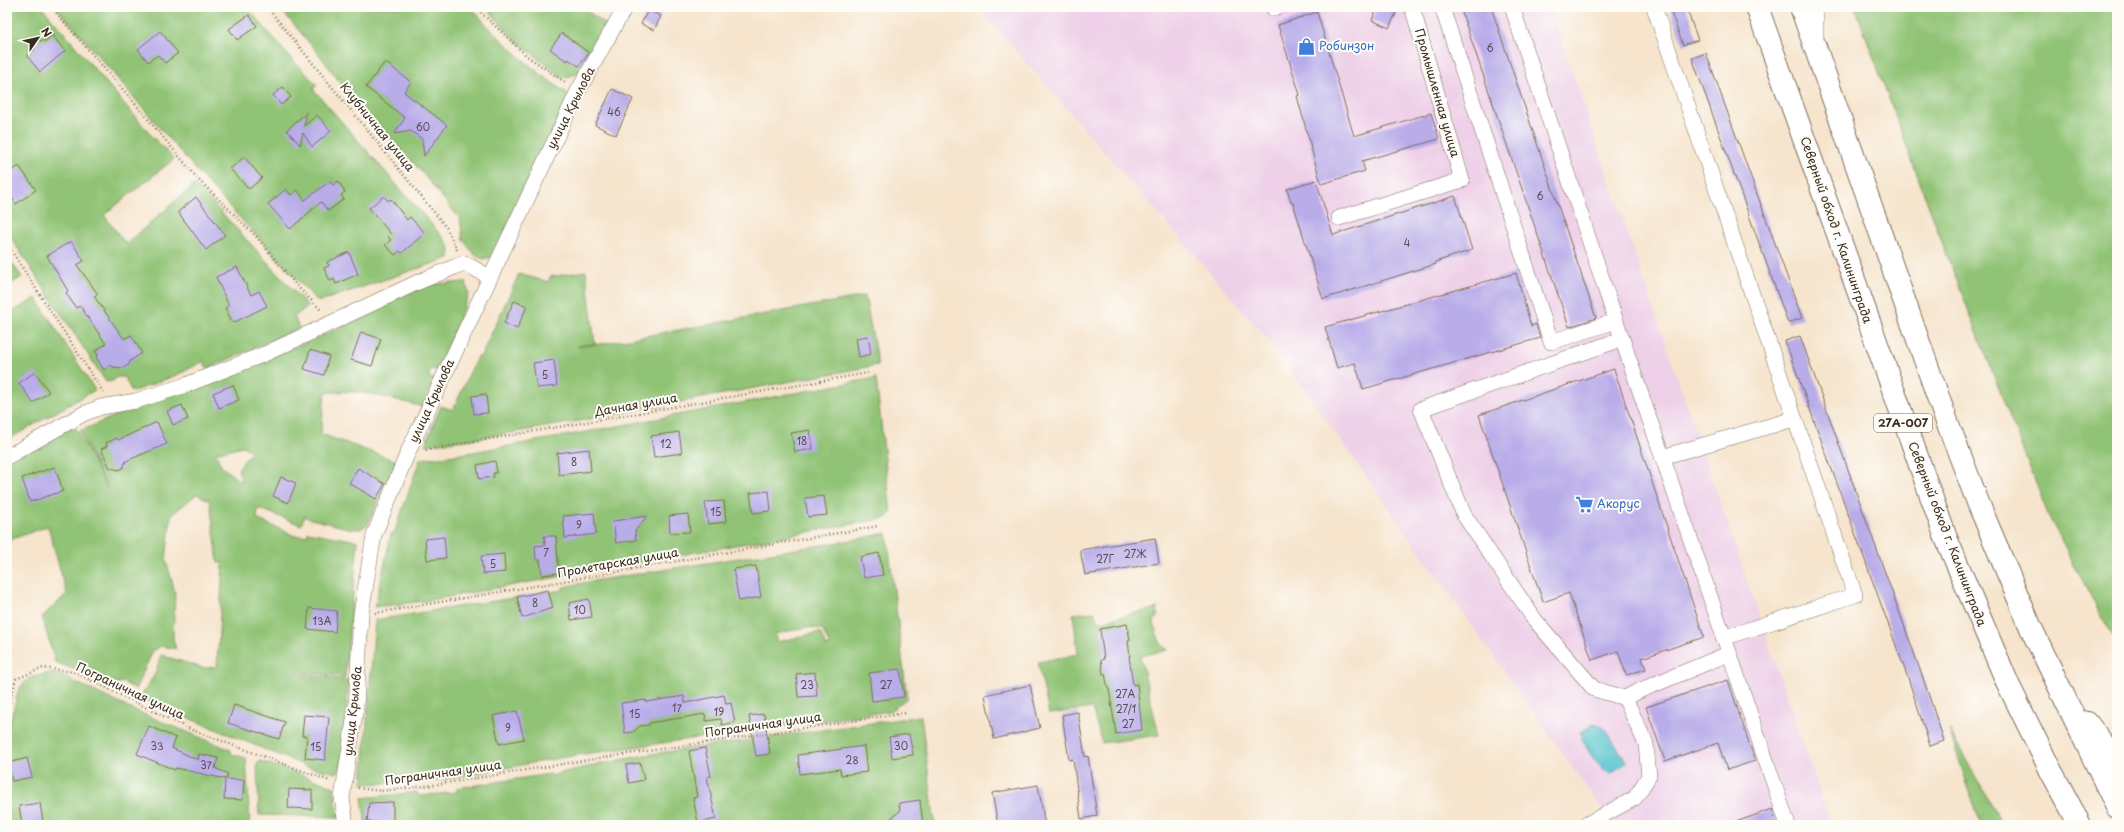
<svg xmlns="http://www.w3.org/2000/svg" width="2124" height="832" font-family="'Playpen Sans',sans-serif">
	<rect width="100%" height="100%" fill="#fdfcf7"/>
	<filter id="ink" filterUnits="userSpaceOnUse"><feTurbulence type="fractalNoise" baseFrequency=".025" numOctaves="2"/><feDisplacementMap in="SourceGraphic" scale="8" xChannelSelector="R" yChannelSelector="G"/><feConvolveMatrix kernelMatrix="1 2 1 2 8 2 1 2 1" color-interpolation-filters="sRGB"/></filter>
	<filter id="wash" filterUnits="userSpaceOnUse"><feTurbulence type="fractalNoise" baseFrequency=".012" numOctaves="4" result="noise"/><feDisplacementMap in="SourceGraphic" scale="16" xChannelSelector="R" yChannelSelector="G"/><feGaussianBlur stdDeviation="0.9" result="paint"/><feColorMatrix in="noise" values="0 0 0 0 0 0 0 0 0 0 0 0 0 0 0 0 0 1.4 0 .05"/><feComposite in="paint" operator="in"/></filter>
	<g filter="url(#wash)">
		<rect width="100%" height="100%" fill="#f6e4cc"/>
		<!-- built -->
		<path fill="#eed0e8" d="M978,7H1550L1831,825H1613L1276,349Z"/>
		<!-- green -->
		<path fill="#90c375" stroke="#66764a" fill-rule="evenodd" d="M7,7H42L150,134L174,159L104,215L126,244L195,184L308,306L294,317L299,328L207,369L204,361L179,374L132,392L124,377H117L113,381L106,382L7,232Z
			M56,7H247L285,52L317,85L313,89L446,241L450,249L449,258L318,302L203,178Z
			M279,7H471C501,43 535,72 574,98L494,257L483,259L474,254L463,240L460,219L420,170L349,94L318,53Z
			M486,7H588L586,10L608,26L580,73L563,78L515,40Z
			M1855,7H2117V641L2108,629L2049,517L1948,258Z
			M7,256L22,277L7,286Z
			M586,271L595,344L578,346L601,344L865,296L878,365L563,424L473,439L425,445L441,406L453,410L477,357L481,356L519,274L548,282L550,277Z
			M466,282L469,294L438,370L430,369L429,378L435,379L423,407C388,398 361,388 325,393L321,434L397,461L368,524L361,529H352L307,518L305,515L301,525L258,508L257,519L295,536H307L308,532L358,541L345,677L297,672V674L349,680L341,766L337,773L308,767L140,698L155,674L161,655L203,668L217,667L223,563H218L210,501L197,494L171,515L166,560L175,592L173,639L176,649L161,646L153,651L135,689L123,682L113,684L55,662L42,617L67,594L48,526L7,541V462L64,430L76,428L107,488L80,431L138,406L300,345L353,322V319L360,317L361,318L394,300L431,284ZM242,446L252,451L238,469L242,483L222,467L215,453Z
			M36,298L95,390L7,440V315Z
			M876,378L891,513L886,518L425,601L375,607L391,534H394L420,459L456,455L548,439Z
			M887,533L907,698L890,711L577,755L433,781L362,784L375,620L563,590V587L593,581L847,541ZM809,627L822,629L830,646L827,647L820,632L777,642L775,634Z
			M1157,608L1158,615L1154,621C1156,632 1158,644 1168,650L1140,656L1159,735L1102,743L1092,708L1049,714L1038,662L1078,654L1073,614L1094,612L1098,622Z
			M49,673L60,675L131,709L231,750V754L246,758L250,825H7V733L19,688L29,678Z
			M921,716L935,825H366L362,798L417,792L418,796L457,792V788L550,774L551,776L568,771L645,755Z
			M1949,730L2003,825H1981Z
			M260,761L285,769L334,787L338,812L341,817L259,815L257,764Z"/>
		<!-- water -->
		<path fill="#57c4cf" stroke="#497776" d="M1594,723L1604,728L1625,759L1626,763L1610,774C1598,768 1584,746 1580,733Z"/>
		<g id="blocks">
			<!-- building -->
			<path fill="#b8ace9" d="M1378,7H1399L1389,28L1372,20Z
				M1460,7H1491L1596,318L1569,327Z
				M1669,7H1686L1698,40L1683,45Z
				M648,10L661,16L654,30L641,24Z
				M1317,12L1354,136L1431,113L1439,139L1362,161L1365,171L1321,184L1297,96L1300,95L1278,25Z
				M249,15L257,26L237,40L229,29Z
				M160,31L178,53L165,63L158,55L148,62L138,49Z
				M562,33L589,53L579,66L568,59L567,61L550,49Z
				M52,35L65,51L40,72L27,56L34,50L36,40L46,41Z
				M1706,53L1802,318L1788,323L1692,58Z
				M385,62L411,82L404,92L447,125L424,156L422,139L411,131L394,134L405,118L366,87Z
				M283,87L291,97L281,105L273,95Z
				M612,89L633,99L616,135L595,125Z
				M307,112L304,126L317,115L331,131L312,147L303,133L300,145L287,130Z
				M244,157L262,178L249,189L230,169Z
				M19,166L36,190L16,204L7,191V174Z
				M1316,180L1333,235L1455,196L1472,250L1435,262L1436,264L1323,299L1293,203H1291L1287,189Z
				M330,181L333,185L338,181L345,192L341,195L344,199L328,211L321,202L290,229L268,204L286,189L291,195L297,190L305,200Z
				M384,196L388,201L391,199L407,220L410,217L425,233L402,253L400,251L395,255L385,245L391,240L388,237L391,234L369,208Z
				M196,197L225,235L206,250L178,212Z
				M71,241L84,261L77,265L98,294L94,296L124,339L131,335L142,353L130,361L129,365L123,368L113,367L111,365L104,370L96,357L98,355L95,351L106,344L80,306L76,308L66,293L68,291L47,256Z
				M349,252L358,274L336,284L334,279L330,281L324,268L329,266L327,262Z
				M237,267L251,295L259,291L267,306L233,323L225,308L229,306L216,277Z
				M1516,273L1531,326L1536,324L1540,338L1363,389L1355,363L1337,368L1325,327Z
				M514,301L527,306L517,329L504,323Z
				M361,332L381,339L372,366L351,360Z
				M868,336L871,354L859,357L856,338Z
				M1800,336L1923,678L1944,741L1930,746L1909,681L1785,341Z
				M310,350L329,356L324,375L304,369Z
				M554,360L557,386L537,388L533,363Z
				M1614,369L1704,637L1642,658L1646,669L1626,675L1618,651L1592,660L1569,593L1543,602L1479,415Z
				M35,372L49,392L33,403L19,383Z
				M233,385L239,400L219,408L213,393Z
				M486,394L488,413L474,414L472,396Z
				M182,405L188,419L173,425L167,411Z
				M157,422L167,444L126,461L123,468L119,470L110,468L101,449L107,446L106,443L117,438L118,440Z
				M810,430L813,449L795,452L791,433Z
				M679,432L682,453L654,457L651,436Z
				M589,449L591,471L559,475L557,453Z
				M495,461L497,473H493L494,477L479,479L477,465Z
				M55,467L63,491L30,502L22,478Z
				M358,468L385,484L376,499L349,483Z
				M281,477L296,483L288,503L273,496Z
				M769,491L771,511L753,513L750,493Z
				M824,496L827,515L808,517L805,498Z
				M724,501L726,522L708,524L705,502Z
				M594,513L596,534L565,538L563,516Z
				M688,514L690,532L670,533L669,516Z
				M647,516L635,531L636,540L616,543L613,521Z
				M544,536H556L559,573L542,575L540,560H536L535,546L545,545Z
				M444,537L446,558L427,560L425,539Z
				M1155,538L1159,563L1085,575L1080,550Z
				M879,553L883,575L864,578L860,557Z
				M504,554L505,572L483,574L481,556Z
				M756,566L761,597L739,601L733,569Z
				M548,590L553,608L522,618L517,597Z
				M589,599L592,617L571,620L569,603Z
				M309,608L337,611L335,632L307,629Z
				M1127,624L1130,640L1128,641L1130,656H1129L1133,685L1137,684L1142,730L1116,734L1109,689H1108L1105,674H1103L1101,660L1104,659L1100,629Z
				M900,669L904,697L872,701L869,673Z
				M815,672L817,696L798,697L796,674Z
				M1728,680L1755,761L1727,770L1718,743L1665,761L1646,707Z
				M1030,685L1040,728L994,739L985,695Z
				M724,695L726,704L731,703L735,722L722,725L721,719L706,721L705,714L649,723V725L640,726L633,732L625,733L621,703L646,700V702L684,696L685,703Z
				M234,705L285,722L279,739L228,723Z
				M517,711L524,739L499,744L493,716Z
				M1078,712L1085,757L1088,756L1097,816L1081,819L1073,759L1069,760L1062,715Z
				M764,714L770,754L756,756L749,716Z
				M304,715L329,717L325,760L305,758L307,736H302Z
				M149,726L176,738L172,748L198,760L199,754L218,758L215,768L228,774L226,779L244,780L243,800L224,799L225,779L176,768L175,770L137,754Z
				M909,734L913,755L892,758L889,737Z
				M864,746L867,772L841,775L840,769L800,774L798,755Z
				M705,748L711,776L707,777L716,819L698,823L693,798L697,797L689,751Z
				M27,758L32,777L12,781L8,763Z
				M640,763L644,780L629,783L626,765Z
				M1038,785L1045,825H998L992,793Z
				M289,789L312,790V809L288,808Z
				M920,800L923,825H902V822L891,818L900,811L899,803Z
				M393,802V822H367L369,803Z
				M40,803L43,822L22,825L19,806Z
				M1772,809L1777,825H1733V823Z"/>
		</g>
	</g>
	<g filter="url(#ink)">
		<use href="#blocks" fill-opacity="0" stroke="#7c6b5b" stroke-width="1"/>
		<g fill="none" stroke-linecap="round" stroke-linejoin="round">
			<defs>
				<path id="minor" d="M1442,7L1551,342L1616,321
					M1512,7L1616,321L1788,825
					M1654,7L1855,595L1723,638
					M1273,8L1277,7
					M1339,218L1462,180L1412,7
					M7,457L83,414L101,407L136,401L186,385L267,353L416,283L464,263L490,277
					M1662,457L1794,419
					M1625,698L1641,690L1728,654
					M346,825L342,798L356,707L361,614L374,535L408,452L578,91L625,7
					M1585,825L1635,798L1649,776L1646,744L1625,698L1594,689L1535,620L1464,515L1421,409L1622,339"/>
				<path id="major" d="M1814,7V36"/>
				<path id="highway" d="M1757,7L1946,538L2008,684L2051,771L2080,825
					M1801,7L1943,411L1979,505L2031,628L2117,807
					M2087,723L2117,762"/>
			</defs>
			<!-- minor casing -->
			<use href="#minor" stroke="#7c6b5b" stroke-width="16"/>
			<!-- major casing -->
			<use href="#major" stroke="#7c6b5b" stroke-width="20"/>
			<!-- highway casing -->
			<use href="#highway" stroke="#7c6b5b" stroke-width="24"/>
			<!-- path -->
			<path stroke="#7c6b5b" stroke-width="2.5" stroke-dasharray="1 3" stroke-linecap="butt" d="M51,7L132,100L198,179L255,235L297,286L322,311
				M267,7L446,227L457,250
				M475,7L527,56L566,83
				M7,244L103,392
				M426,450L868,373
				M375,613L541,585L878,526
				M7,714L16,679L43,668L74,672L192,730L330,781
				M358,788L381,791L433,785L600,758L906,713"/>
			<!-- minor -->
			<use href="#minor" stroke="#fff" stroke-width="15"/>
			<!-- major -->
			<use href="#major" stroke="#fff" stroke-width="19"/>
			<!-- highway -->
			<use href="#highway" stroke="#fff" stroke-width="22"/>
		</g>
	</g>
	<!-- icons -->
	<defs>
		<symbol id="shop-bare" viewBox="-9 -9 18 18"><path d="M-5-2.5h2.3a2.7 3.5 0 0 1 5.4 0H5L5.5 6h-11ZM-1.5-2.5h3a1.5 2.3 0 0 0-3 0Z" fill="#3f7fe0" stroke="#fdfcf7" stroke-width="2.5" paint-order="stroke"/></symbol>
		<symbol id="supermarket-bare" viewBox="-9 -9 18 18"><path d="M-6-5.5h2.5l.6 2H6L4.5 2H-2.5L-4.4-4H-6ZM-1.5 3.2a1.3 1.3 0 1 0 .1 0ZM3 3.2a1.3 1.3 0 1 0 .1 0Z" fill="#3f7fe0" stroke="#fdfcf7" stroke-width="2.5" paint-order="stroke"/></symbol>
	</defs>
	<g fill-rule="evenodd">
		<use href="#shop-bare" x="1294" y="34" width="25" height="25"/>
		<use href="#supermarket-bare" x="1572" y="492" width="25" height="25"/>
	</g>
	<g text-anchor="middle" stroke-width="4" stroke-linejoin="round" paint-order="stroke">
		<!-- number labels -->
		<g font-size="10" fill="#5a4a51">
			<text x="1490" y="52">6</text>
			<text x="614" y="116">46</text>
			<text x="423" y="131">60</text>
			<text x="1540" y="200">6</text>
			<text x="1407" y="247">4</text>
			<text x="545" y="379">5</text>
			<text x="802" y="445">18</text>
			<text x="666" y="448">12</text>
			<text x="574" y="466">8</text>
			<text x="716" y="516">15</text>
			<text x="579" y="529">9</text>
			<text x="546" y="557">7</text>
			<text x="1135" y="558">27Ж</text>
			<text x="1105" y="563">27Г</text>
			<text x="493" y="568">5</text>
			<text x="535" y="607">8</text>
			<text x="580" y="614">10</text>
			<text x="322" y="625">13А</text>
			<text x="807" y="689">23</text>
			<text x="886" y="689">27</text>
			<text x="1125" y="698">27А</text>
			<text x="677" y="712">17</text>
			<text x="1126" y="713">27/1</text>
			<text x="719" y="716">19</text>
			<text x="635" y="718">15</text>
			<text x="1128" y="728">27</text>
			<text x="508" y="732">9</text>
			<text x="157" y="750">33</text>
			<text x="901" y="750">30</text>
			<text x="316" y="751">15</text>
			<text x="852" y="764">28</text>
			<text x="206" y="769">37</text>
		</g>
		<!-- shield labels -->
		<rect fill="#fdfcf7" stroke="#75695f" stroke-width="1" x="1874" y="414" width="58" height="18" rx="3"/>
		<g font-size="11" font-weight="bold" fill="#3b2a1e">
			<text x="1903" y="427">27А-007</text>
		</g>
		<!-- shop labels -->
		<g font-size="12" fill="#366cbe" stroke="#fdfcf7" text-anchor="start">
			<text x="1319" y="50">Робинзон</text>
			<text x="1597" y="508">Акорус</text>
		</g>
		<!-- street labels -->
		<g font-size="12" fill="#3b2a1e" stroke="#fdfcf7">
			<text transform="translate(1437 93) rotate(74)" y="4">Промышленная улица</text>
			<text transform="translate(571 108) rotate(-63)" y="4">улица Крылова</text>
			<text transform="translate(377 127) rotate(51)" y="4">Клубничная улица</text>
			<text transform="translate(1836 230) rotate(71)" y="4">Северный обход г. Калининграда</text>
			<text transform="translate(432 401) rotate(-65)" y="4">улица Крылова</text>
			<text transform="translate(636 405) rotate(-10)" y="4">Дачная улица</text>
			<text transform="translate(1947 534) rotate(69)" y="4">Северный обход г. Калининграда</text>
			<text transform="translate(618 563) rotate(-10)" y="4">Пролетарская улица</text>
			<text transform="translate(130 691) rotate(25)" y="4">Пограничная улица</text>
			<text transform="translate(353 711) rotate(-84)" y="4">улица Крылова</text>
			<text transform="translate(763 725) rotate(-8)" y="4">Пограничная улица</text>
			<text transform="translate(443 773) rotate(-8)" y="4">Пограничная улица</text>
		</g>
	</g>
	<!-- margin -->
	<rect width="2124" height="832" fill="none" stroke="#fdfcf7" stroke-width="24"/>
	<!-- north arrow -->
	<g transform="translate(38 38) rotate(56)" stroke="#fdfcf7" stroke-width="3" paint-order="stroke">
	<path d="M0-3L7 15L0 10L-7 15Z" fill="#3b2a1e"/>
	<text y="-6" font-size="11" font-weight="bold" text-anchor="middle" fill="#3b2a1e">N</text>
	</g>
</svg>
